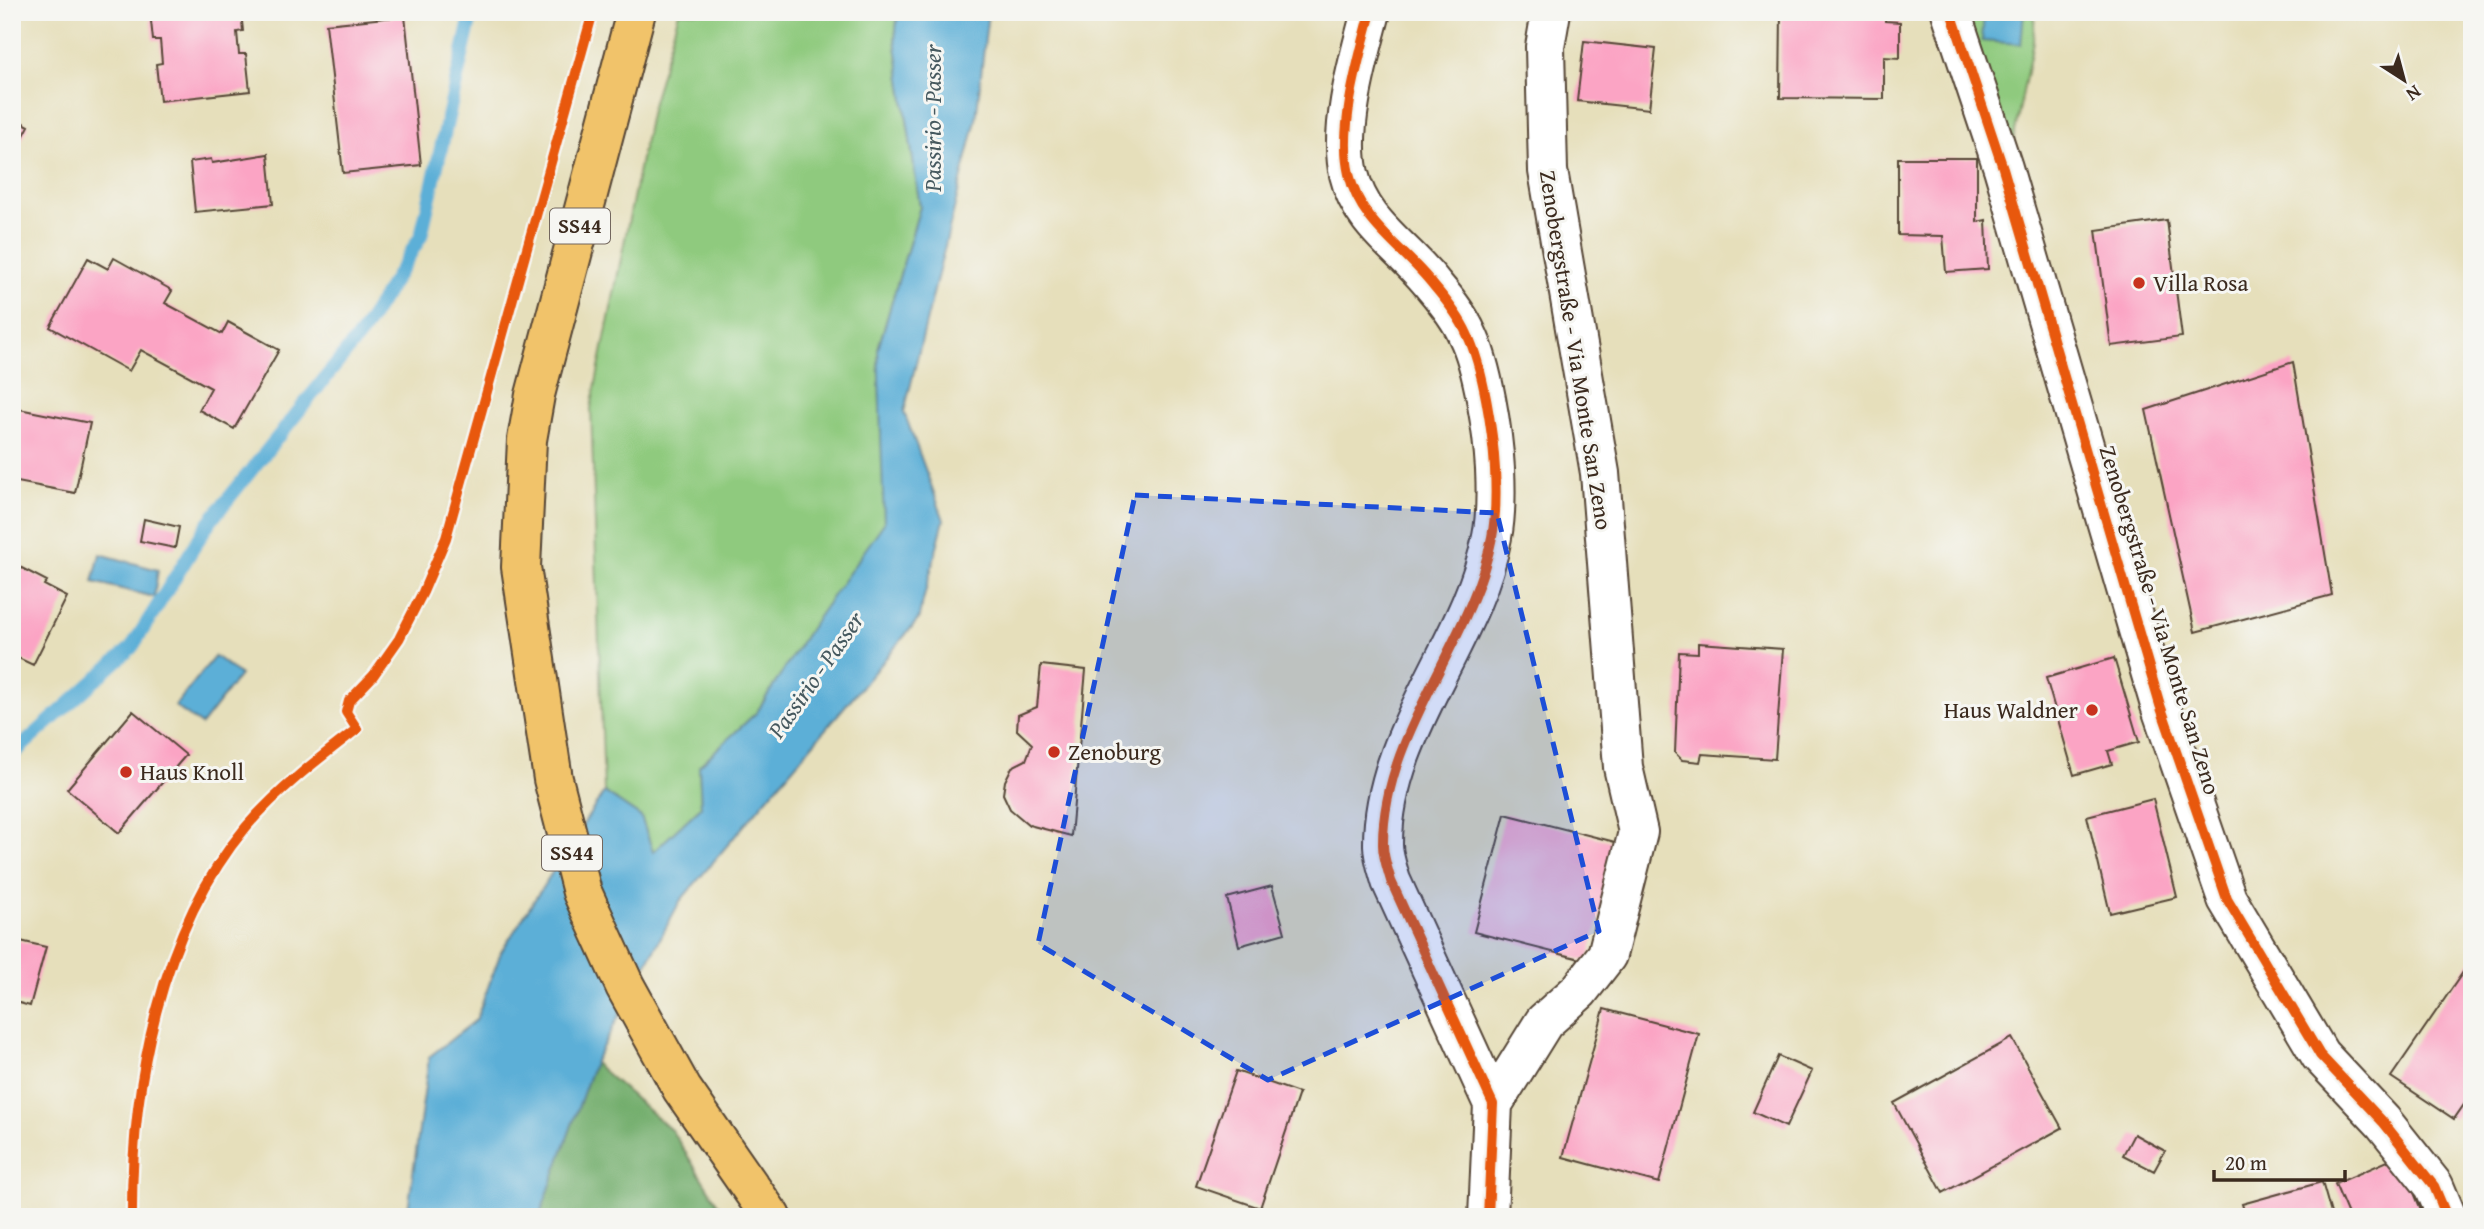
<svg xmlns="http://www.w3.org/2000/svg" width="2484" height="1229" font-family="'Gentium Book Plus',serif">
	<rect width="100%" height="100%" fill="#f6f6f2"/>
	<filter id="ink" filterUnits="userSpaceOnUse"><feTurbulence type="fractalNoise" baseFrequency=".0143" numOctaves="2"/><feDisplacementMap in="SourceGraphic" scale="14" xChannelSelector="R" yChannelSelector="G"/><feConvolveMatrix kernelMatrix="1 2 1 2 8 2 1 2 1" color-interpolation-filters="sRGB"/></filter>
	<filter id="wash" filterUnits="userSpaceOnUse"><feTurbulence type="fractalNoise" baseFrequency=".00686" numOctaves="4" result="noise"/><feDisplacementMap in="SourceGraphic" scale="28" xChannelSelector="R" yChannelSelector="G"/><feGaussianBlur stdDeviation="1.57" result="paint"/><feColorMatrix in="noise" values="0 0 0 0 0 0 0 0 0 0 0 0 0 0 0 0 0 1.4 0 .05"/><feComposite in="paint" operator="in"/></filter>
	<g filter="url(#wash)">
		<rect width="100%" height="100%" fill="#e6dfbb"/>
		<!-- green -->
		<path fill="#8fca7e" stroke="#657a4e" stroke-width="2" d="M679,12H898L895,39L920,207L878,349L885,523L811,627L757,712L699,766L701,807L653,852L641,817L604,792L591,408L651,109Z
			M1960,12H2035L2033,41L2012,147Z"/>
		<!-- forest -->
		<path fill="#73ae6d" stroke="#576c46" stroke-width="2" d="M594,1063L672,1131L726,1217H543L541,1212Z"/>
		<!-- water -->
		<path fill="#5bafd7" stroke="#4b6c7a" stroke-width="2" d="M898,12H988L976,120L904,412L944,520L918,620L680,901L594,1063L541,1212L543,1217H407L429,1057L476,1020L501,952L604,792L641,817L653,852L701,807L699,766L757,712L811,627L884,523L878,349L920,207L895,39Z
			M1984,12H2024L2021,44L1982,41Z
			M100,554L158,570L154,597L93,582Z
			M215,656L240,675L201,725L175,706Z"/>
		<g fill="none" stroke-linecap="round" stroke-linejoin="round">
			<!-- stream -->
			<path stroke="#5bafd7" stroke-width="14" d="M12,755L132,647L208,524L363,331L421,236L472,12"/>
		</g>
		<g id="blocks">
			<!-- building -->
			<path fill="#fba4c4" d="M150,12H241L243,31L237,32L239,54H246L250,91L160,101L156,64L162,63L160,40H153Z
				M1781,12H1885V21L1900,22V58L1884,57V99L1780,98Z
				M405,16L421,165L343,173L326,24Z
				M1584,41L1656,49L1649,109L1577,101Z
				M12,117L29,126L12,158Z
				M268,154L273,204L195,212L190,162L211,159L212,163Z
				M1898,158H1977V222L1986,220L1988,269L1946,272L1943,236L1898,235Z
				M2167,220L2182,337L2111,346L2096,230Z
				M88,258L108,269L114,258L168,288L172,291L165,303L222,334L228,322L279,350L234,429L199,410L211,388L141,350L129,371L50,327Z
				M2293,362L2332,595L2195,632L2146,410Z
				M14,408L90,423L75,493L12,481Z
				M144,519L179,527L175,548L140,541Z
				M12,563L47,581L44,585L67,597L33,665L12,655Z
				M1698,643L1783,649L1775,759L1702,754L1700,762L1682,760L1675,753L1679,652L1698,653Z
				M2114,658L2139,742L2108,751L2112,764L2074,775L2046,678Z
				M1041,665L1086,670L1071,836L1029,825L1010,809L1003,794L1005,781L1012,767L1026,760L1032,744L1017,730L1018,715L1037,707Z
				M133,711L186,755L119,833L67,789Z
				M2153,799L2177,897L2110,913L2087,816Z
				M1505,814L1619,843L1588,961L1474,932Z
				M1272,886L1285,933L1239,946L1227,898Z
				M12,939L46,947L30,1006L12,1001Z
				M2472,959V1093L2454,1119L2391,1077Z
				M1604,1009L1699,1034L1659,1183L1563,1157Z
				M2012,1038L2062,1128L1943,1193L1894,1103Z
				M1778,1056L1812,1071L1786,1127L1753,1112Z
				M1236,1071L1299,1093L1260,1208L1196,1186Z
				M2134,1134L2165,1151L2154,1171L2123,1155Z
				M2399,1156L2424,1217H2349L2335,1184Z
				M2322,1182L2332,1217H2246L2242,1204Z"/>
		</g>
	</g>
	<g filter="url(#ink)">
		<use href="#blocks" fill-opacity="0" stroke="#554536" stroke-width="2"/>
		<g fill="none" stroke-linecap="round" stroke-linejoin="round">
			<defs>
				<path id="street" d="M1371,12C1359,58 1338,128 1349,174C1361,225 1404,247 1434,286C1446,300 1460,318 1467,334C1483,366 1493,433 1495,469C1496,490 1496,517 1492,537C1472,643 1382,734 1383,845C1383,857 1388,870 1391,881L1493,1104L1488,1217
					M1951,12L2003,168L2160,705L2227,899L2320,1055L2383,1122L2434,1186L2447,1217
					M1493,1104L1544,1022L1579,991L1607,955L1638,832L1623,767L1600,473L1548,171L1545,47L1551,12"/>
				<path id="primary" d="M636,12L535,395L527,440L521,567L553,779L582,892L625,986L682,1089L771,1217"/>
			</defs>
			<!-- street casing -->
			<use href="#street" stroke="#554536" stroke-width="42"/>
			<!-- primary casing -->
			<use href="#primary" stroke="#554536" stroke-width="42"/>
			<!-- street -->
			<use href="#street" stroke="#fff" stroke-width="38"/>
			<!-- primary -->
			<use href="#primary" stroke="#f1c36a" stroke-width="38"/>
			<defs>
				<path id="cycleway" d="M1371,12C1359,58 1338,128 1349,174C1361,225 1404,247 1434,286C1446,300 1460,318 1467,334C1483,366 1493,433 1495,469C1496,490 1496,517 1492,537C1472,643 1382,734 1383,845C1383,857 1388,870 1391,881L1493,1104L1488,1217
					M1951,12L2003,168L2160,705L2227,899L2320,1055L2383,1122L2434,1186L2447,1217
					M132,1217C131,1086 160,930 246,827C279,789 318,759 357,729L346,712L349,701L373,676L399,639L423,592L446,538L593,12"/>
			</defs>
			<!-- cycleway casing -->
			<use href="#cycleway" stroke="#f6f6f2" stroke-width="15"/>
			<!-- cycleway -->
			<use href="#cycleway" stroke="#e8590c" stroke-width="10"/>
		</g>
	</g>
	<!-- marked area -->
	<path fill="#1d4ed8" fill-opacity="0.2" stroke="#1d4ed8" stroke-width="5" stroke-dasharray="14 9" stroke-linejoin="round" d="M1135,495L1497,513L1599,931L1268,1080L1038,944Z"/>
	<!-- markers -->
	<g fill="#c8321e" stroke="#f6f6f2" stroke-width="2.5">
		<circle cx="2139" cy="283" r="7"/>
		<circle cx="2092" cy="710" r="7"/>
		<circle cx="1054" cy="752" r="7"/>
		<circle cx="126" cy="772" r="7"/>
	</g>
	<g text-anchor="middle" stroke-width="6" stroke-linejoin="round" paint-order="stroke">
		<!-- shield labels -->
		<g fill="#f6f6f2" stroke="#73675e" stroke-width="2">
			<rect x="550" y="208.5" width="60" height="35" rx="5"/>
			<rect x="542" y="835.5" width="60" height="35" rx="5"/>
		</g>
		<g font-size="21" font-weight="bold" fill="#3b2a1e">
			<text x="580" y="233">SS44</text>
			<text x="572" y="860">SS44</text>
		</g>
		<!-- poi labels -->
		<g font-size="23" fill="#3b2a1e" stroke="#f6f6f2" text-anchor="start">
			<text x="2153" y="291">Villa Rosa</text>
			<text x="2078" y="718" text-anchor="end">Haus Waldner</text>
			<text x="1068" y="760">Zenoburg</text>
			<text x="140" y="780">Haus Knoll</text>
		</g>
		<!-- street labels -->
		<g font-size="23" fill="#3b2a1e" stroke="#f6f6f2">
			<text transform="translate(1576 350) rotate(81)" y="8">Zenobergstraße - Via Monte San Zeno</text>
			<text transform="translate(2160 620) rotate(73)" y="8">Zenobergstraße - Via Monte San Zeno</text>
		</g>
		<!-- water labels -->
		<g font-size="24" font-style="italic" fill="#46595f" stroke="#f6f6f2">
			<text transform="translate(933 118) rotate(-90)" y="8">Passirio - Passer</text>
			<text transform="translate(816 675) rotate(-55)" y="8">Passirio - Passer</text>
		</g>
	</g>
	<!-- margin -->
	<rect width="2484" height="1229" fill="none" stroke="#f6f6f2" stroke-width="42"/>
	<!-- north arrow -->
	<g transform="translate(2404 80) rotate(144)" stroke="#f6f6f2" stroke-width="5" paint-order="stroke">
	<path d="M0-5L12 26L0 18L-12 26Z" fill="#3b2a1e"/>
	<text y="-10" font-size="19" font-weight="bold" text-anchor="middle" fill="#3b2a1e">N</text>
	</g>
	<!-- scale -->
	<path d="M2214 1170v10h131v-10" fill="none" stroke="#3b2a1e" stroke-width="3.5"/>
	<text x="2225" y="1170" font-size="21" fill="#3b2a1e" stroke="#f6f6f2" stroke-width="5" paint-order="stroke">20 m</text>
</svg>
